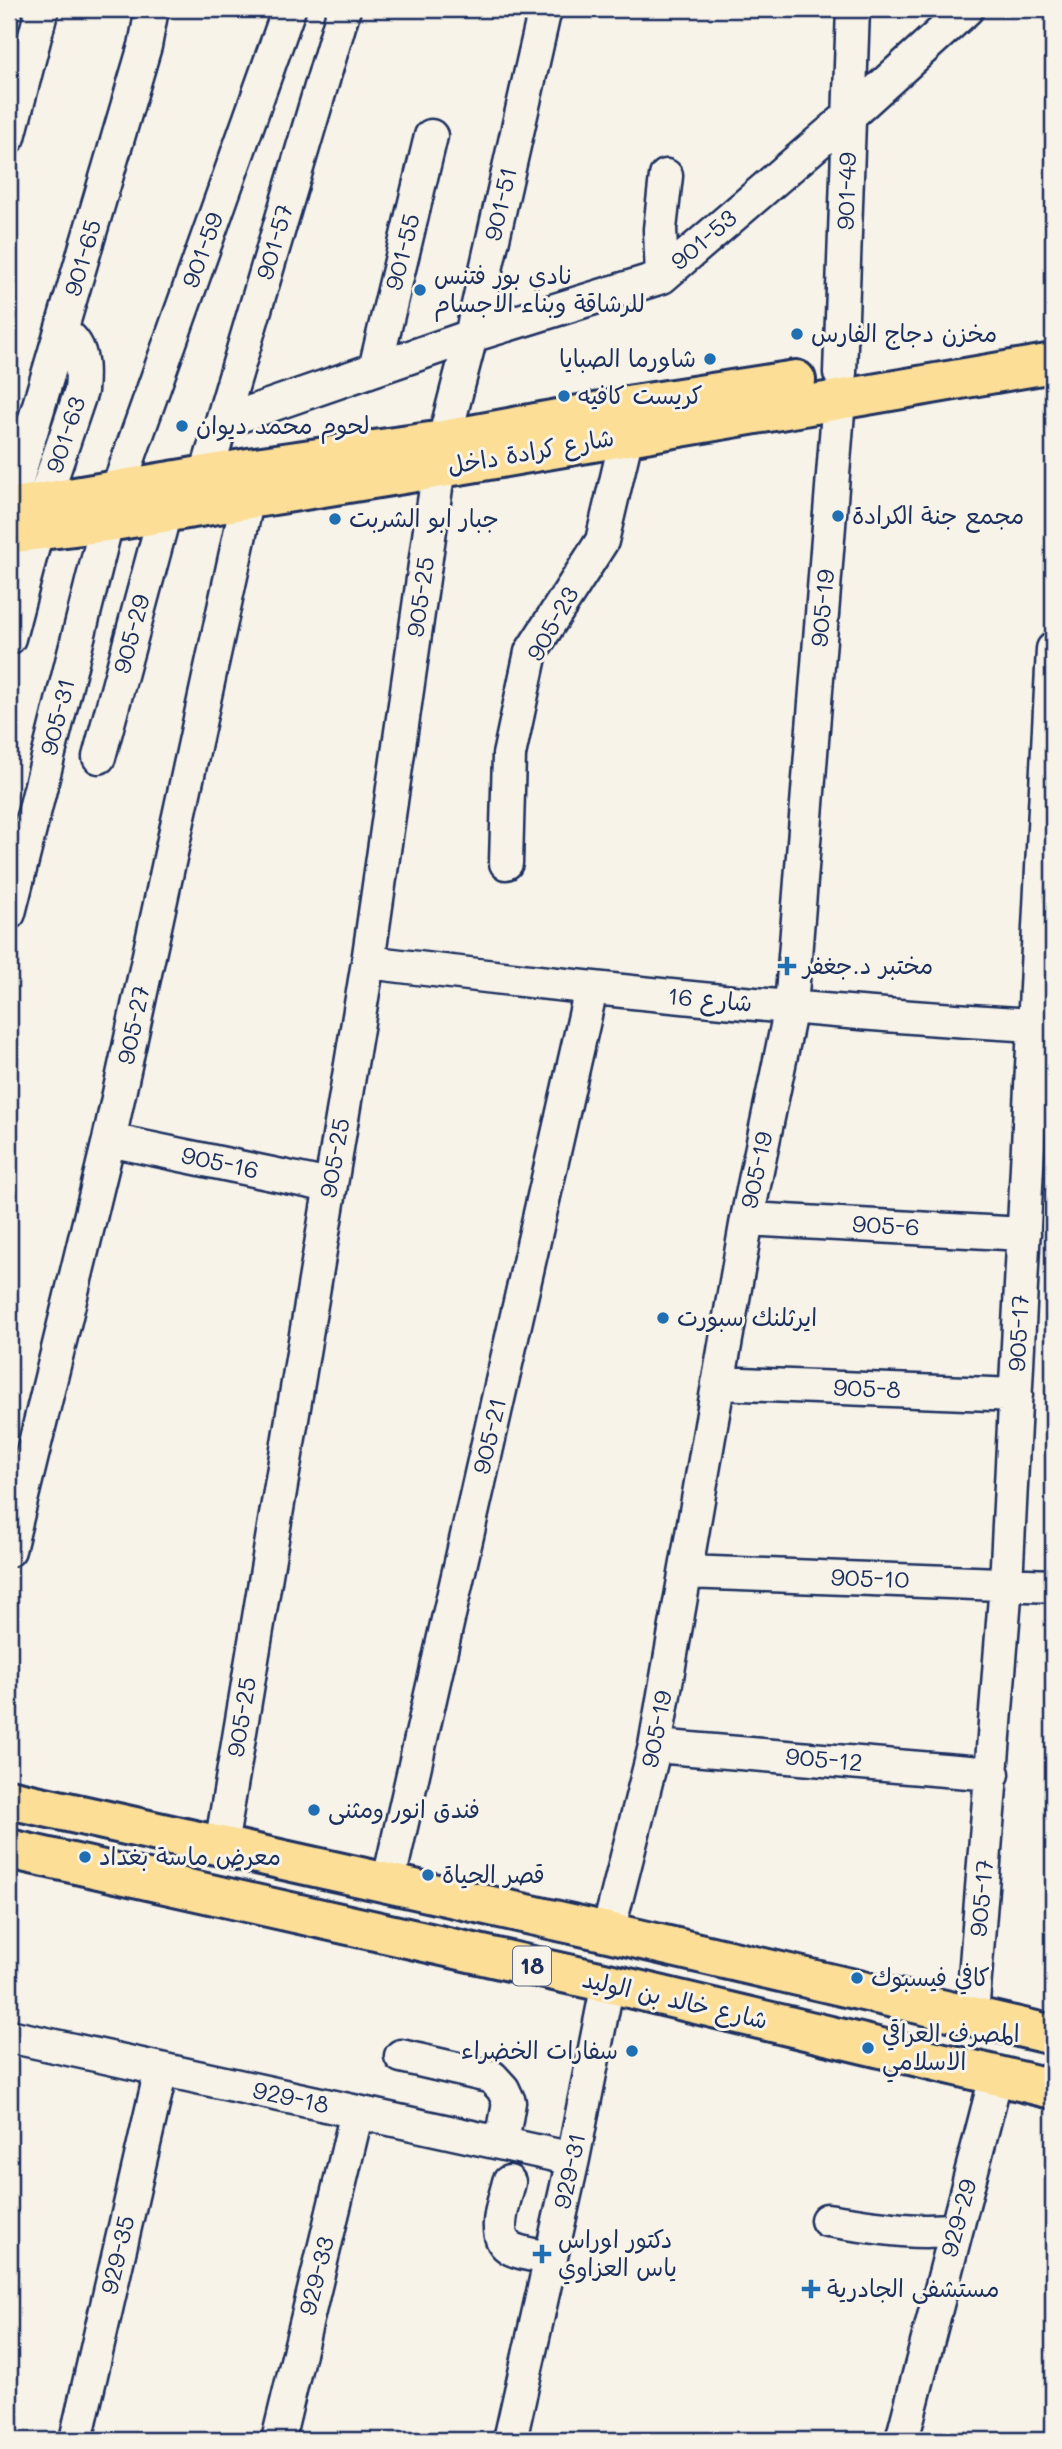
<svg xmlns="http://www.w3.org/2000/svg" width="1062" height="2449" font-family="Mali,'Playpen Sans Arabic',sans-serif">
	<rect width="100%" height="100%" fill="#f7f3e8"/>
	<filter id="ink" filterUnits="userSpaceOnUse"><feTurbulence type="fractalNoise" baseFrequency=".0143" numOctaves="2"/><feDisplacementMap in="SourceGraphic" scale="14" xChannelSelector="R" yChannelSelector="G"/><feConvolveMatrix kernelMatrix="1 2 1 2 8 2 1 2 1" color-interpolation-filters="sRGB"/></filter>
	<g filter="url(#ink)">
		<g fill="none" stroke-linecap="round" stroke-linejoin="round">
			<defs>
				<path id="minor" d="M9,137L42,9
					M662,277L660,229L666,176
					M375,369L431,136
					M840,373L853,9
					M222,422L471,336L662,277L849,116L967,9
					M444,440L471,336L545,9
					M206,475L344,9
					M117,491L289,9
					M43,503L81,391C83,369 84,343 61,332
					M9,507L145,46L152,9
					M9,638L37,531
					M99,757L165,512
					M506,863L509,755L531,652L602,541L627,435
					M9,913L107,522
					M368,962C596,990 824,1014 1053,1026
					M109,1140L330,1186
					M747,1219L1024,1234
					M718,1383L1016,1395
					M9,1550L109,1140L248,497
					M686,1572L1053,1586
					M655,1746L993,1774
					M221,1846L368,962L439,467
					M388,1884L591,989
					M608,1932L655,1746L747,1219L791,1007L839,399
					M972,2015L1006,1584L1053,649
					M9,2036L573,2159
					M401,2056L492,2077L503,2089L509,2102L502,2143
					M509,2182C505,2200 489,2238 512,2249C523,2254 538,2256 551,2258
					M827,2220C870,2226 913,2235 956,2229
					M76,2440L161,2070
					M278,2440L357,2112
					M510,2440L573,2159L608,1983
					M902,2440L996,2077"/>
				<path id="major" d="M9,508L255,467L444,440L634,405L796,380
					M9,534L107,522L465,464L1053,363
					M9,1799L608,1932L1053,2035
					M9,1849L608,1983L1053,2089"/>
			</defs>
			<!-- minor casing -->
			<use href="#minor" stroke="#1b2f5e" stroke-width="37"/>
			<!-- major casing -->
			<use href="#major" stroke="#1b2f5e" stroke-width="44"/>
			<!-- minor -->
			<use href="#minor" stroke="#f7f3e8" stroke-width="32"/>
			<!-- major -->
			<use href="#major" stroke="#fcde96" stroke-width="38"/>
		</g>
	</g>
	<!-- markers -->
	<g fill="#1f6fb2" stroke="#f7f3e8" stroke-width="2.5">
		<circle cx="420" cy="290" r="7"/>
		<circle cx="797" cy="334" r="7"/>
		<circle cx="710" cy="359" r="7"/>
		<circle cx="564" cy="396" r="7"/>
		<circle cx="182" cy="426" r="7"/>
		<circle cx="838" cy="516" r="7"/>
		<circle cx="335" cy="519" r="7"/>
		<path d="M783.5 955.5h7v7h7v7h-7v7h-7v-7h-7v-7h7z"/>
		<circle cx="663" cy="1318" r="7"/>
		<circle cx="314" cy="1810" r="7"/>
		<circle cx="85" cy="1857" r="7"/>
		<circle cx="428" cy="1875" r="7"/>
		<circle cx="857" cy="1978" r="7"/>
		<circle cx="868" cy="2048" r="7"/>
		<circle cx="632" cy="2051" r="7"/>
		<path d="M538.5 2243.5h7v7h7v7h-7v7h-7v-7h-7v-7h7z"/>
		<path d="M807.5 2278.5h7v7h7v7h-7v7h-7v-7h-7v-7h7z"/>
	</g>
	<g text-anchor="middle" stroke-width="6" stroke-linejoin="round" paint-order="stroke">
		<!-- shield labels -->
		<rect fill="#f7f3e8" stroke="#5d6a87" stroke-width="2" x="513" y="1946.5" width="38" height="39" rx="5"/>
		<g font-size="23" font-weight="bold" fill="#1b2f5e">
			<text x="532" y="1974">18</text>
		</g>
		<!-- street labels -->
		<g font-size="24" fill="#1b2f5e" stroke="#f7f3e8">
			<text transform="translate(847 191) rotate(-88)" y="8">901-49</text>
			<text transform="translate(501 204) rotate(-77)" y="8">901-51</text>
			<text transform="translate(704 240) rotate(-41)" y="8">901-53</text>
			<text transform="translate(275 242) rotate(-74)" y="8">901-57</text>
			<text transform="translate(203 250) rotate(-70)" y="8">901-59</text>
			<text transform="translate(403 252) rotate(-76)" y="8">901-55</text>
			<text transform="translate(83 258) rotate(-74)" y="8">901-65</text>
			<text transform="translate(66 435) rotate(-72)" y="8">901-63</text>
			<text transform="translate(531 452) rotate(-10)" y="8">شارع كرادة داخل</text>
			<text transform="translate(421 597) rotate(-82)" y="8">905-25</text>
			<text transform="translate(823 608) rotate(-85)" y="8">905-19</text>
			<text transform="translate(553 624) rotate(-61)" y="8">905-23</text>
			<text transform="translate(132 634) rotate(-75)" y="8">905-29</text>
			<text transform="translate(58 717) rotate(-76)" y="8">905-31</text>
			<text transform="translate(710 1000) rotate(5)" y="8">شارع 16</text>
			<text transform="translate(134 1025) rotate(-78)" y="8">905-27</text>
			<text transform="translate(335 1158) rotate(-80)" y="8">905-25</text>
			<text transform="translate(220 1163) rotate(12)" y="8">905-16</text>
			<text transform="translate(757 1170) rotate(-78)" y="8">905-19</text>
			<text transform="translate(886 1226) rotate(3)" y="8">905-6</text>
			<text transform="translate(1019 1333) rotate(-87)" y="8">905-17</text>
			<text transform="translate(867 1389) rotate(2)" y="8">905-8</text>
			<text transform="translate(490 1436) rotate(-77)" y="8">905-21</text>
			<text transform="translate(870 1579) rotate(2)" y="8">905-10</text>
			<text transform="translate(242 1717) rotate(-81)" y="8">905-25</text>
			<text transform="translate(657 1729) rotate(-79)" y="8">905-19</text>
			<text transform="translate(824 1760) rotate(5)" y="8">905-12</text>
			<text transform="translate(982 1898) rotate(-85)" y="8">905-17</text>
			<text transform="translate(675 2000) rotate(13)" y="8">شارع خالد بن الوليد</text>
			<text transform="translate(291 2098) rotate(12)" y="8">929-18</text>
			<text transform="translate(570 2171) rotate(-78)" y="8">929-31</text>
			<text transform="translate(959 2218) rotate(-75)" y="8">929-29</text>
			<text transform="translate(118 2255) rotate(-77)" y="8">929-35</text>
			<text transform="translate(317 2276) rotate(-76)" y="8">929-33</text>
		</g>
		<!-- poi labels -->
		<g font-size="24" fill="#1b2f5e" stroke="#f7f3e8" text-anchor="start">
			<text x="434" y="284">نادي بور فتنس<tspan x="434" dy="28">للرشاقة وبناء الاجسام</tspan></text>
			<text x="811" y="342">مخزن دجاج الفارس</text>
			<text x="696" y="367" text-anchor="end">شاورما الصبايا</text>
			<text x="578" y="404">كريست كافيه</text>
			<text x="196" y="434">لحوم محمد ديوان</text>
			<text x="852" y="524">مجمع جنة الكرادة</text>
			<text x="349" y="527">جبار ابو الشربت</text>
			<text x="803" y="974">مختبر د.جغفر</text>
			<text x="677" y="1326">ايرثلنك سبورت</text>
			<text x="328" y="1818">فندق انور ومثنى</text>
			<text x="99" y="1865">معرض ماسة بغداد</text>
			<text x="442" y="1883">قصر الحياة</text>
			<text x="871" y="1986">كافي فيسبوك</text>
			<text x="882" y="2042">المصرف العراقي<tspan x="882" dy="28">الاسلامي</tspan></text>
			<text x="618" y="2059" text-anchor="end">سفارات الخضراء</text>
			<text x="558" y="2248">دكتور اوراس<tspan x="558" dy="28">ياس العزاوي</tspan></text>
			<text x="827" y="2297">مستشفى الجادرية</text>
		</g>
	</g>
	<!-- margin -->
	<rect width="1062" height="2449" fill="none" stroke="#f7f3e8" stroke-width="35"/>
	<rect x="18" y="18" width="1027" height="2414" fill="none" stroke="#1b2f5e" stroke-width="2.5" filter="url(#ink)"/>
</svg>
